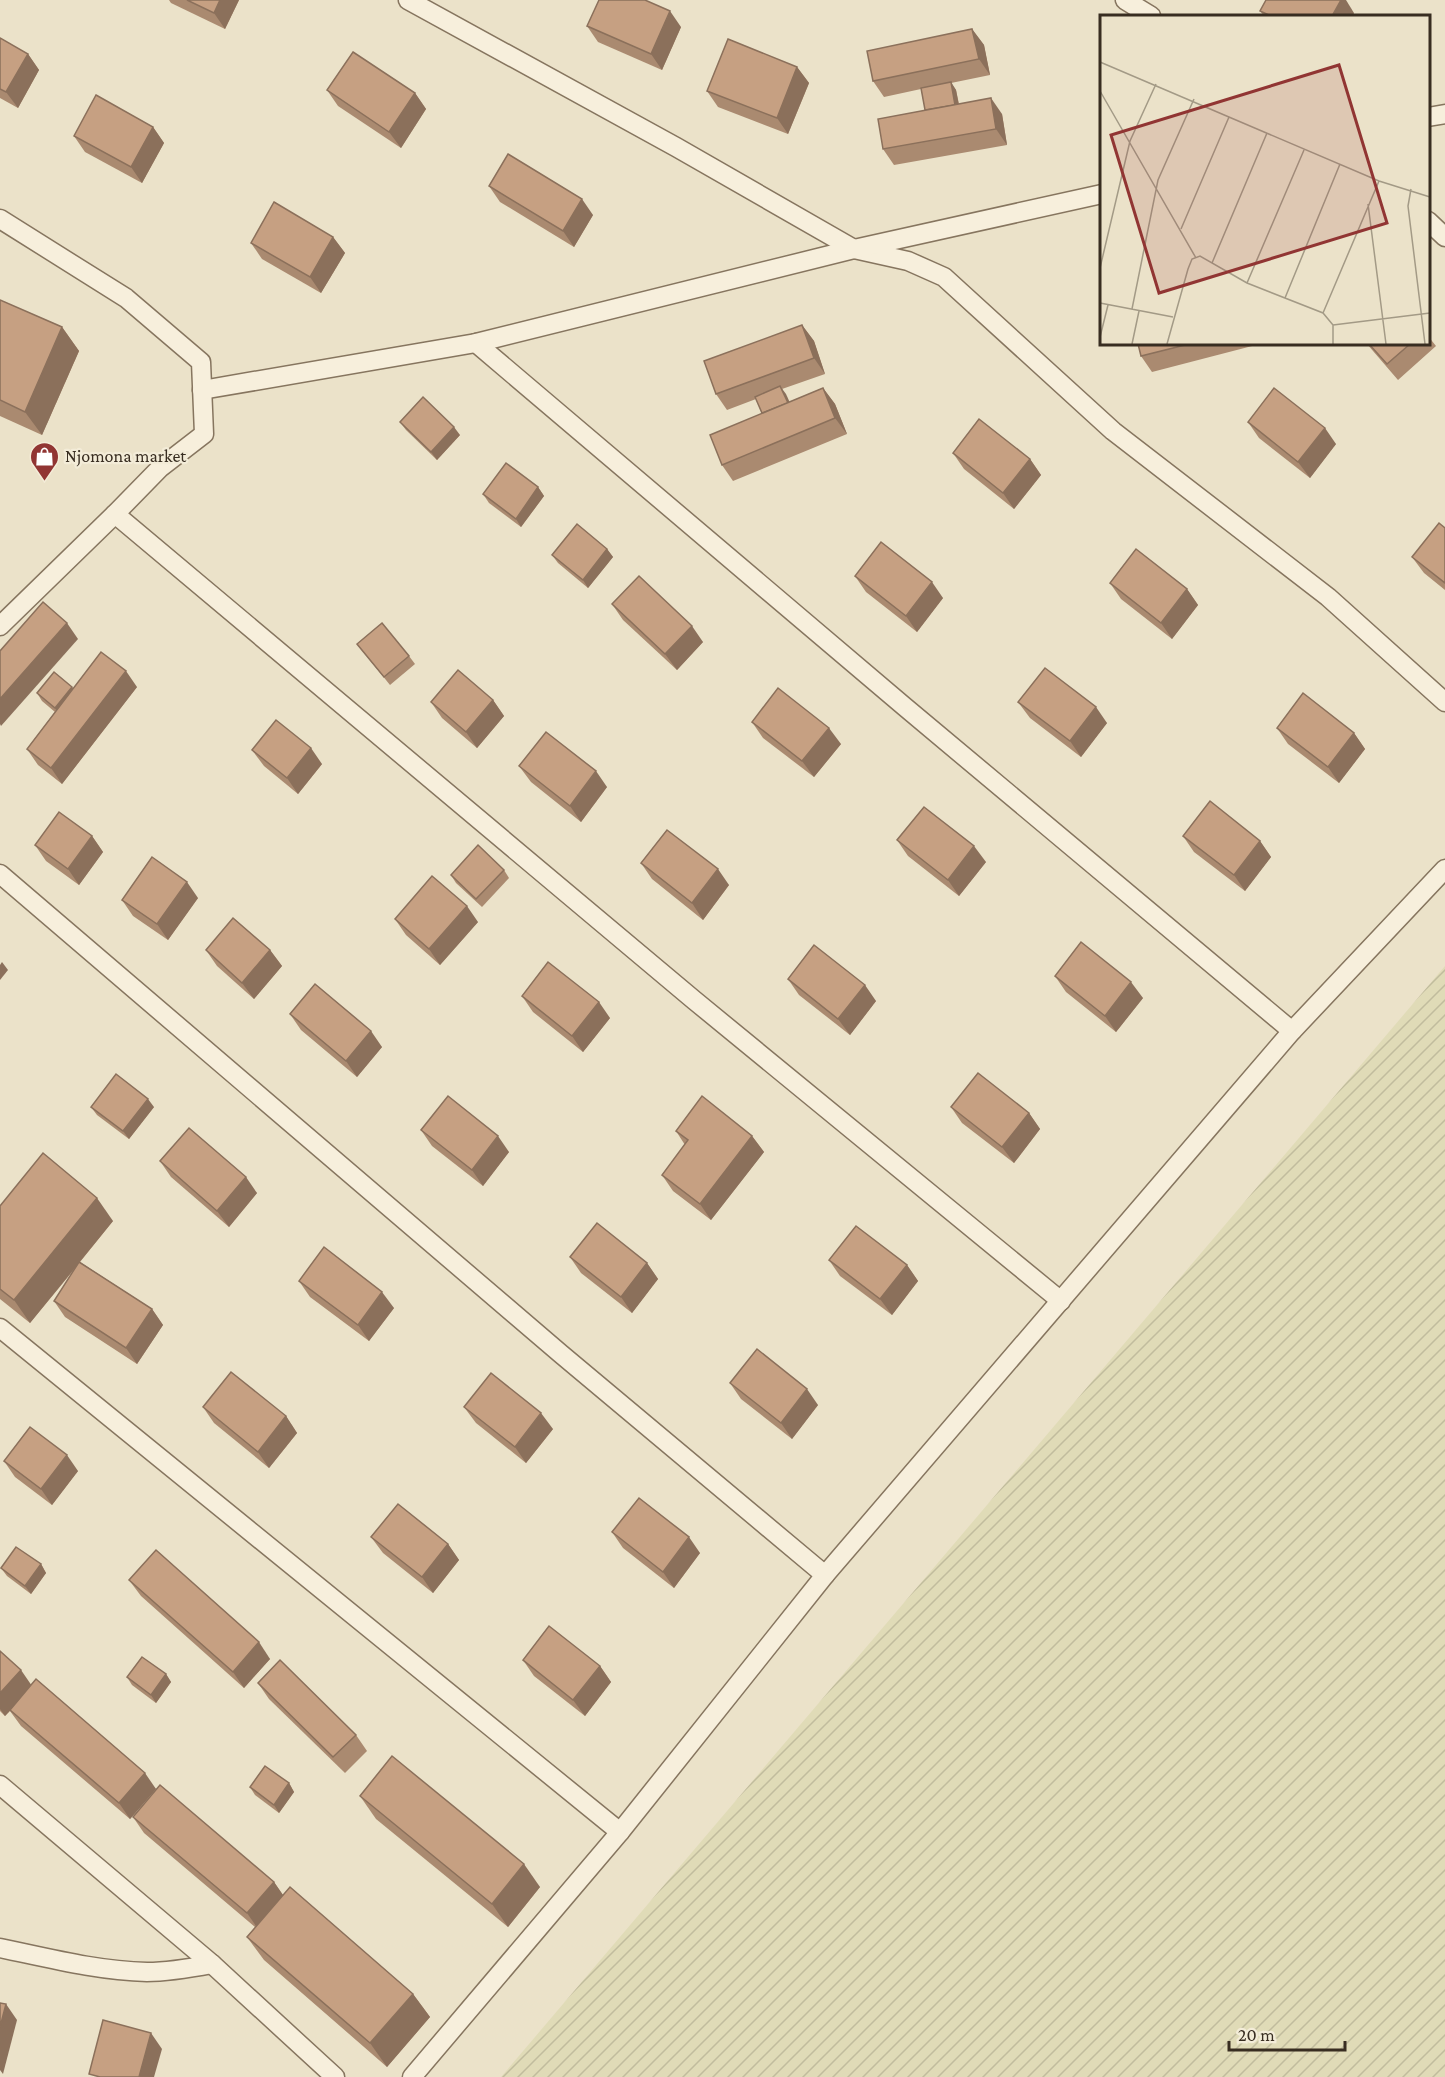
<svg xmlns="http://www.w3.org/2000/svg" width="1445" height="2077" font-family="'Crimson Pro',serif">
<defs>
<pattern id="farmland-furrows" width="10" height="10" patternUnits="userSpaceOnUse" patternTransform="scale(1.5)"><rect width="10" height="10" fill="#e0dbb7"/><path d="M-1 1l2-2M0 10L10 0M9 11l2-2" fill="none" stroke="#c1bc9d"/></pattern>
</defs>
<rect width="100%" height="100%" fill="#ebe2c9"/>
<path fill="url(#farmland-furrows)" d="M1445 966V2077H501Z"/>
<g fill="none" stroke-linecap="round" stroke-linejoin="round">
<defs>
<g id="lane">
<path d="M408 0 676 147 854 249 908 261 944 277 1113 431 1328 597 1445 702"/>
<path d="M1125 0 1151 16"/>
<path d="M1428 117 1445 114"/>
<path d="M0 219 126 298 201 362 204 434 160 468 115 514 0 626"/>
<path d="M1428 221 1445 237"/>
<path d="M476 343 905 707 1292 1031"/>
<path d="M202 390 476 343 854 249 1102 194"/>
<path d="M115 514 694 1000 1061 1301"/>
<path d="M0 874 561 1354 825 1575"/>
<path d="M0 1328 620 1832"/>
<path d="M0 1785 212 1964 335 2077"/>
<path d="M0 1948C48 1958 98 1971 147 1972 169 1972 191 1968 212 1964"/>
<path d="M412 2077 620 1832 825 1575 1292 1031 1445 869"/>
</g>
</defs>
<use href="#lane" stroke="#86755f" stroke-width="21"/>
<use href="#lane" stroke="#f7efdc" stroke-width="18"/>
</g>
<g fill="#aa8a70">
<path d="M169 0H239L225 29 171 3Z"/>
<path d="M1260 11 1354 13 1352 16H1264Z"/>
<path d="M587 26 681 27 662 70 598 42Z"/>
<path d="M972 29 984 45 990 75 951 83 956 90 959 104 1002 114 1007 145 894 165 883 149 925 110 921 89 884 97 873 81Z"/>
<path d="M0 38 28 54 39 70 18 108 0 98Z"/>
<path d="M797 67 809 83 788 134 718 107 707 91Z"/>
<path d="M327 90 415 93 426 109 401 148 338 106Z"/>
<path d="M153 127 164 143 142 183 85 152 74 136Z"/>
<path d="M489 186 593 215 574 247 500 202Z"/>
<path d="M333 237 345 253 321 293 262 259 251 243Z"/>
<path d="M0 300 62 327 79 351 42 435 0 416Z"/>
<path d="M802 325 814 341 825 374 782 389 789 402 823 388 835 404 847 434 733 481 722 465 762 413 756 399 727 410 716 394Z"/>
<path d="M1428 336 1436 346 1398 380 1367 344H1428Z"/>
<path d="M1138 344H1255L1256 345 1152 372 1141 356Z"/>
<path d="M400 422 460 435 437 460 406 430Z"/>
<path d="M1248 422 1336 444 1310 478 1259 438Z"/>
<path d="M953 453 1030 459 1041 475 1014 509 964 469Z"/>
<path d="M538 487 544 496 521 527 489 503 483 494Z"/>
<path d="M1445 528V590L1424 573 1412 557Z"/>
<path d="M607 549 613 557 588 588 558 563 552 555Z"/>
<path d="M855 576 943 598 917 632 866 592Z"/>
<path d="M1110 583 1187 589 1198 605 1172 639 1121 599Z"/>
<path d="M612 604 703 642 677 670 623 620Z"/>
<path d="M357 644 409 656 415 664 390 685Z"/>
<path d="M137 687 62 784 38 765 27 749 55 712 42 701 37 693 73 689Z"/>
<path d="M493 700 504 716 477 748 442 718 431 702Z"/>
<path d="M1018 702 1107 723 1081 757 1030 718Z"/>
<path d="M752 722 841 744 814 777 763 738Z"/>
<path d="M1277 728 1354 733 1365 749 1339 783 1288 744Z"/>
<path d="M252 750 322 764 298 794 264 766Z"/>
<path d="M519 766 607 787 581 822 531 782Z"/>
<path d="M92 836 103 852 79 885 46 861 35 845Z"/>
<path d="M1183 836 1260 841 1271 857 1245 891 1194 852Z"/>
<path d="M897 840 986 862 959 896 908 856Z"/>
<path d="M641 863 729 885 703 920 652 879Z"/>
<path d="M504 870 509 878 482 907 456 883 451 875Z"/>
<path d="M198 898 168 940 133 916 122 900Z"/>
<path d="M395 919 478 922 440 965 406 935Z"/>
<path d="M206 950H270L282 966 254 999 217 966Z"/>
<path d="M1055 976 1143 998 1116 1032 1066 992Z"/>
<path d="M788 979 876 1001 850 1035 799 995Z"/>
<path d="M522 996 610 1018 583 1052 533 1012Z"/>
<path d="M290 1014 382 1047 357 1077 301 1030Z"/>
<path d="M91 1107H154L129 1139 97 1115Z"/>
<path d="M951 1107 1029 1113 1040 1129 1014 1163 962 1123Z"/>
<path d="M421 1130 509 1152 483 1186 432 1146Z"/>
<path d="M676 1131 752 1136 764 1152 711 1220 673 1191 662 1175 685 1145Z"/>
<path d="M160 1161 257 1193 229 1227 171 1177Z"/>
<path d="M0 1206 113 1221 80 1262 152 1309 163 1325 137 1364 65 1317 54 1301 77 1266 30 1323 0 1299Z"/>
<path d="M570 1257 647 1263 658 1279 632 1313 581 1273Z"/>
<path d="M829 1260 907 1265 918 1281 892 1315 840 1276Z"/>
<path d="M299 1281 394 1308 369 1341 310 1297Z"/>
<path d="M730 1383 818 1405 792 1439 741 1399Z"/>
<path d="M203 1407 286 1416 297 1433 269 1468 214 1423Z"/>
<path d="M464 1407 553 1429 526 1463 476 1423Z"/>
<path d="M4 1461 78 1471 52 1505 15 1477Z"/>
<path d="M612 1532 700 1553 674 1588 623 1548Z"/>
<path d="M371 1537 448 1544 459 1560 433 1593 383 1553Z"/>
<path d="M41 1564 46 1573 31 1594 7 1576 1 1568Z"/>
<path d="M129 1580 270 1659 244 1688 141 1596Z"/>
<path d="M0 1651 31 1685 156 1789 130 1819 21 1726 10 1711 5 1716 0 1711Z"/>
<path d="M523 1660 600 1666 611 1682 585 1716 534 1676Z"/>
<path d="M166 1674 171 1682 156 1703 132 1685 127 1677Z"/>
<path d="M258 1683 356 1735 367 1751 345 1773 269 1699Z"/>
<path d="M289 1783 294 1792 279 1813 255 1795 250 1787Z"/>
<path d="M360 1796 540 1887 508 1927 376 1819Z"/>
<path d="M133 1817 274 1882 283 1895 413 1994 430 2017 387 2067 264 1960 247 1937 255 1927 144 1833Z"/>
</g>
<g fill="#8b705b">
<path d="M220 0H239L225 29 214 13Z"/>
<path d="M1341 0H1346L1354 13 1352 16H1332Z"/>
<path d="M670 11 681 27 662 70 651 54Z"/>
<path d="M972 29 984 45 990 75 979 59Z"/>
<path d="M28 54 39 70 18 108 6 92Z"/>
<path d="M797 67 809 83 788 134 777 118Z"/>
<path d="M951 82 956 90 961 117 955 109Z"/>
<path d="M415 93 426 109 401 148 389 132Z"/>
<path d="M991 98 1002 114 1007 145 996 129Z"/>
<path d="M153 127 164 143 142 183 131 167Z"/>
<path d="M582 199 593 215 574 247 563 231Z"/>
<path d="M333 237 345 253 321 293 310 277Z"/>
<path d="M802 325 814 341 825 374 814 358Z"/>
<path d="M62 327 79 351 42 435 25 412Z"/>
<path d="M780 386 786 394 795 414 789 406Z"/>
<path d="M823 388 835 404 847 434 835 418Z"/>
<path d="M454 427 460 435 437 460 431 452Z"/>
<path d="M1325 428 1336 444 1310 478 1298 462Z"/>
<path d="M1030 459 1041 475 1014 509 1003 493Z"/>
<path d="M538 487 544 496 521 527 516 519Z"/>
<path d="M607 549 613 557 588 588 583 580Z"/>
<path d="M932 582 943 598 917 632 906 616Z"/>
<path d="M1187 589 1198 605 1172 639 1161 623Z"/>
<path d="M67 623 78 639 1 726 0 724V699Z"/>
<path d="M692 626 703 642 677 670 665 654Z"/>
<path d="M126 671 137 687 62 784 51 768Z"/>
<path d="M72 687 77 695 60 717 55 708Z"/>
<path d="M493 700 504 716 477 748 466 732Z"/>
<path d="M1096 707 1107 723 1081 757 1070 741Z"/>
<path d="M829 728 841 744 814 777 802 761Z"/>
<path d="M1354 733 1365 749 1339 783 1328 767Z"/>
<path d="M311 748 322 764 298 794 287 778Z"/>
<path d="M596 771 607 787 581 822 570 806Z"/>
<path d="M92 836 103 852 79 885 68 869Z"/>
<path d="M1260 841 1271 857 1245 891 1234 875Z"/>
<path d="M974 846 986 862 959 896 948 880Z"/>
<path d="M718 869 729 885 703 920 692 903Z"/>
<path d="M187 882 198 898 168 940 157 924Z"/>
<path d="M467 906 478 922 440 965 429 949Z"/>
<path d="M270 950 282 966 254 999 242 983Z"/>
<path d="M2 962 8 970 0 980V965Z"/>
<path d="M1131 982 1143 998 1116 1032 1105 1016Z"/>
<path d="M865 985 876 1001 850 1035 838 1019Z"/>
<path d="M599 1002 610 1018 583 1052 572 1036Z"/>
<path d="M371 1031 382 1047 357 1077 346 1061Z"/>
<path d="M148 1099 154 1107 129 1139 123 1131Z"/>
<path d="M1029 1113 1040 1129 1014 1163 1002 1147Z"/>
<path d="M498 1136 509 1152 483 1186 472 1170Z"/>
<path d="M752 1136 764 1152 711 1220 700 1204Z"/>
<path d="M246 1177 257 1193 229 1227 217 1211Z"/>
<path d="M97 1198 113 1221 30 1323 14 1300Z"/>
<path d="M647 1263 658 1279 632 1313 621 1297Z"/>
<path d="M907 1265 918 1281 892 1315 880 1299Z"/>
<path d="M382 1292 394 1308 369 1341 358 1325Z"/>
<path d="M152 1309 163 1325 137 1364 126 1348Z"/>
<path d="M807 1389 818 1405 792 1439 781 1423Z"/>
<path d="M541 1413 553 1429 526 1463 515 1447Z"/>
<path d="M286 1416 297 1433 269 1468 258 1452Z"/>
<path d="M67 1455 78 1471 52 1505 41 1489Z"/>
<path d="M689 1537 700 1553 674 1588 663 1572Z"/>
<path d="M448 1544 459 1560 433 1593 422 1577Z"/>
<path d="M41 1564 46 1573 31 1594 25 1586Z"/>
<path d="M259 1642 270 1659 244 1688 233 1672Z"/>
<path d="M600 1666 611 1682 585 1716 573 1700Z"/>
<path d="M21 1670 32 1686 5 1716 0 1709V1693Z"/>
<path d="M166 1674 171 1682 156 1703 151 1695Z"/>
<path d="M145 1773 156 1789 130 1819 119 1803Z"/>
<path d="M289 1783 294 1792 279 1813 274 1805Z"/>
<path d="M524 1864 540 1887 508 1927 492 1904Z"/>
<path d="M274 1882 285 1898 258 1929 247 1913Z"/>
<path d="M413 1994 430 2017 387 2067 370 2043Z"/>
<path d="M6 2004 17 2020 3 2074 0 2070V2027Z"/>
<path d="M151 2033 162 2049 154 2077H139Z"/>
</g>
<g fill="#c6a082" stroke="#8b705b" stroke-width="1.5">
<path d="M187 0H220L214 13Z"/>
<path d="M599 0H645L670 11 651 54 587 26Z"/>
<path d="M1266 0H1341L1332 16H1271L1260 11Z"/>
<path d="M972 29 979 59 873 81 867 51Z"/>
<path d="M0 38 28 54 6 92 0 89Z"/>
<path d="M728 39 797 67 777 118 707 91Z"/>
<path d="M353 52 415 93 389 132 327 90Z"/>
<path d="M951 82 955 105 925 110 921 88Z"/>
<path d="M96 95 153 127 131 167 74 136Z"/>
<path d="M991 98 996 129 883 149 878 119Z"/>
<path d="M508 154 582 199 563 231 489 186Z"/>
<path d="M274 202 333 237 310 277 251 243Z"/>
<path d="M0 300 62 327 25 412 0 400Z"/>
<path d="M802 325 814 358 716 394 704 361Z"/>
<path d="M1138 344H1189L1141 356Z"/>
<path d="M1369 344H1410L1387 364Z"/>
<path d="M780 386 788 403 762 413 755 397Z"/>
<path d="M823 388 835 418 722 465 710 435Z"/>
<path d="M1274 388 1325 428 1298 462 1248 422Z"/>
<path d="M423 397 454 427 431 452 400 422Z"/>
<path d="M979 419 1030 459 1003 493 953 453Z"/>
<path d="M506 463 538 487 516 519 483 494Z"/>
<path d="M1439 523 1445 528V583L1412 557Z"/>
<path d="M577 524 607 549 583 580 552 555Z"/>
<path d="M881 542 932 582 906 616 855 576Z"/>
<path d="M1136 549 1187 589 1161 623 1110 583Z"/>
<path d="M639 576 692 626 665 654 612 604Z"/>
<path d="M43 602 67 623 0 699V651Z"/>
<path d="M382 623 409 656 384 677 357 644Z"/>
<path d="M101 652 126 671 51 768 27 749Z"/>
<path d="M1045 668 1096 707 1070 741 1018 702Z"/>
<path d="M458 670 493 700 466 732 431 702Z"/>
<path d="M54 672 72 687 55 708 37 693Z"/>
<path d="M778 688 829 728 802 761 752 722Z"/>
<path d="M1303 693 1354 733 1328 767 1277 728Z"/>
<path d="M276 720 311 748 287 778 252 750Z"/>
<path d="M546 732 596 771 570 806 519 766Z"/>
<path d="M1210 801 1260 841 1234 875 1183 836Z"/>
<path d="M924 807 974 846 948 880 897 840Z"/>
<path d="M59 812 92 836 68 869 35 845Z"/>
<path d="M667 830 718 869 692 903 641 863Z"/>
<path d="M478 845 504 870 476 899 451 875Z"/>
<path d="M152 857 187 882 157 924 122 900Z"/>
<path d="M432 876 467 906 429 949 395 919Z"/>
<path d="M233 918 270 950 242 983 206 950Z"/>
<path d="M1081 942 1131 982 1105 1016 1055 976Z"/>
<path d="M814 945 865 985 838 1019 788 979Z"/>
<path d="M548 962 599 1002 572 1036 522 996Z"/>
<path d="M315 984 371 1031 346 1061 290 1014Z"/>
<path d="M978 1073 1029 1113 1002 1147 951 1107Z"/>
<path d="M116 1074 148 1099 123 1131 91 1107Z"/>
<path d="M448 1096 498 1136 472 1170 421 1130Z"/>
<path d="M702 1096 752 1136 700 1204 662 1175 688 1140 676 1131Z"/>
<path d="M189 1128 246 1177 217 1211 160 1161Z"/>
<path d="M43 1153 97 1198 14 1300 0 1289V1206Z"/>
<path d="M597 1223 647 1263 621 1297 570 1257Z"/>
<path d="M856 1226 907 1265 880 1299 829 1260Z"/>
<path d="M324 1247 382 1292 358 1325 299 1281Z"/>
<path d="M79 1262 152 1309 126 1348 54 1301Z"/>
<path d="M757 1349 807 1389 781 1423 730 1383Z"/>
<path d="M231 1372 286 1416 258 1452 203 1407Z"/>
<path d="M491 1373 541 1413 515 1447 464 1407Z"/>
<path d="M30 1427 67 1455 41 1489 4 1461Z"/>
<path d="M639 1498 689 1537 663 1572 612 1532Z"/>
<path d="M398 1504 448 1544 422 1577 371 1537Z"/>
<path d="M16 1547 41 1564 25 1586 1 1568Z"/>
<path d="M156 1550 259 1642 233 1672 129 1580Z"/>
<path d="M549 1626 600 1666 573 1700 523 1660Z"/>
<path d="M0 1651 21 1670 0 1693Z"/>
<path d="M142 1657 166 1674 151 1695 127 1677Z"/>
<path d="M280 1660 356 1735 333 1757 258 1683Z"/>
<path d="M36 1679 145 1773 119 1803 10 1710Z"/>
<path d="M392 1756 524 1864 492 1904 360 1796Z"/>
<path d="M265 1766 289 1783 274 1805 250 1787Z"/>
<path d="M160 1785 274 1882 247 1913 133 1817Z"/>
<path d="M290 1887 413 1994 370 2043 247 1937Z"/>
<path d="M0 2003 6 2004 0 2027Z"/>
<path d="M103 2020 151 2033 139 2077H100L89 2074Z"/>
</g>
<defs>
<symbol id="shop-pin" viewBox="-11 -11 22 30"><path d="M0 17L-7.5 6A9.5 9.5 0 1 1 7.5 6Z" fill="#913533" stroke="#f3ecd8"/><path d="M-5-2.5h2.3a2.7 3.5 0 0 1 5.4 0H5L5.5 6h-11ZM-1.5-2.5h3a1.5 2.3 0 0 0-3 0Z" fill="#fff"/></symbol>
</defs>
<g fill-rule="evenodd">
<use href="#shop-pin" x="28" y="440" width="33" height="45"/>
</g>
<g text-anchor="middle" stroke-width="4.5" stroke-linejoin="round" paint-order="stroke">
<g font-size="18" fill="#382d21" stroke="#f3ecd8" text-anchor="start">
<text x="65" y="462">Njomona market</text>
</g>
</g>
<g transform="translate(1100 15)">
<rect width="330" height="330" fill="#ebe2c9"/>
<path fill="none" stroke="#a39a86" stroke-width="1.5" d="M0 47 279 166 330 182M0 76 96 243M311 174 308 191 325 329M268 189 286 329M81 214 129 102M112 248 167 118M0 253 30 126 56 69M147 268 204 135M185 283 240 149M0 288 73 302M32 294 58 165 94 84M223 298 279 166M233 310 330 298M0 322 8 290M32 329 39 296M67 329 88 254 92 244 100 241 147 268 223 298 233 310V329"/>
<path fill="#913533" fill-opacity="0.15" stroke="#913533" stroke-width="3" d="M239 50 287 208 59 278 11 120Z"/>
<rect width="330" height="330" fill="none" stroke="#382d21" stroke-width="3"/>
</g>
<path d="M1229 2041v9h116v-9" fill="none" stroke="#382d21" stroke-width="3"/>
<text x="1238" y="2041" font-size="18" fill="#382d21" stroke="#f3ecd8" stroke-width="4.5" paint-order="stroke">20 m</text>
</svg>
